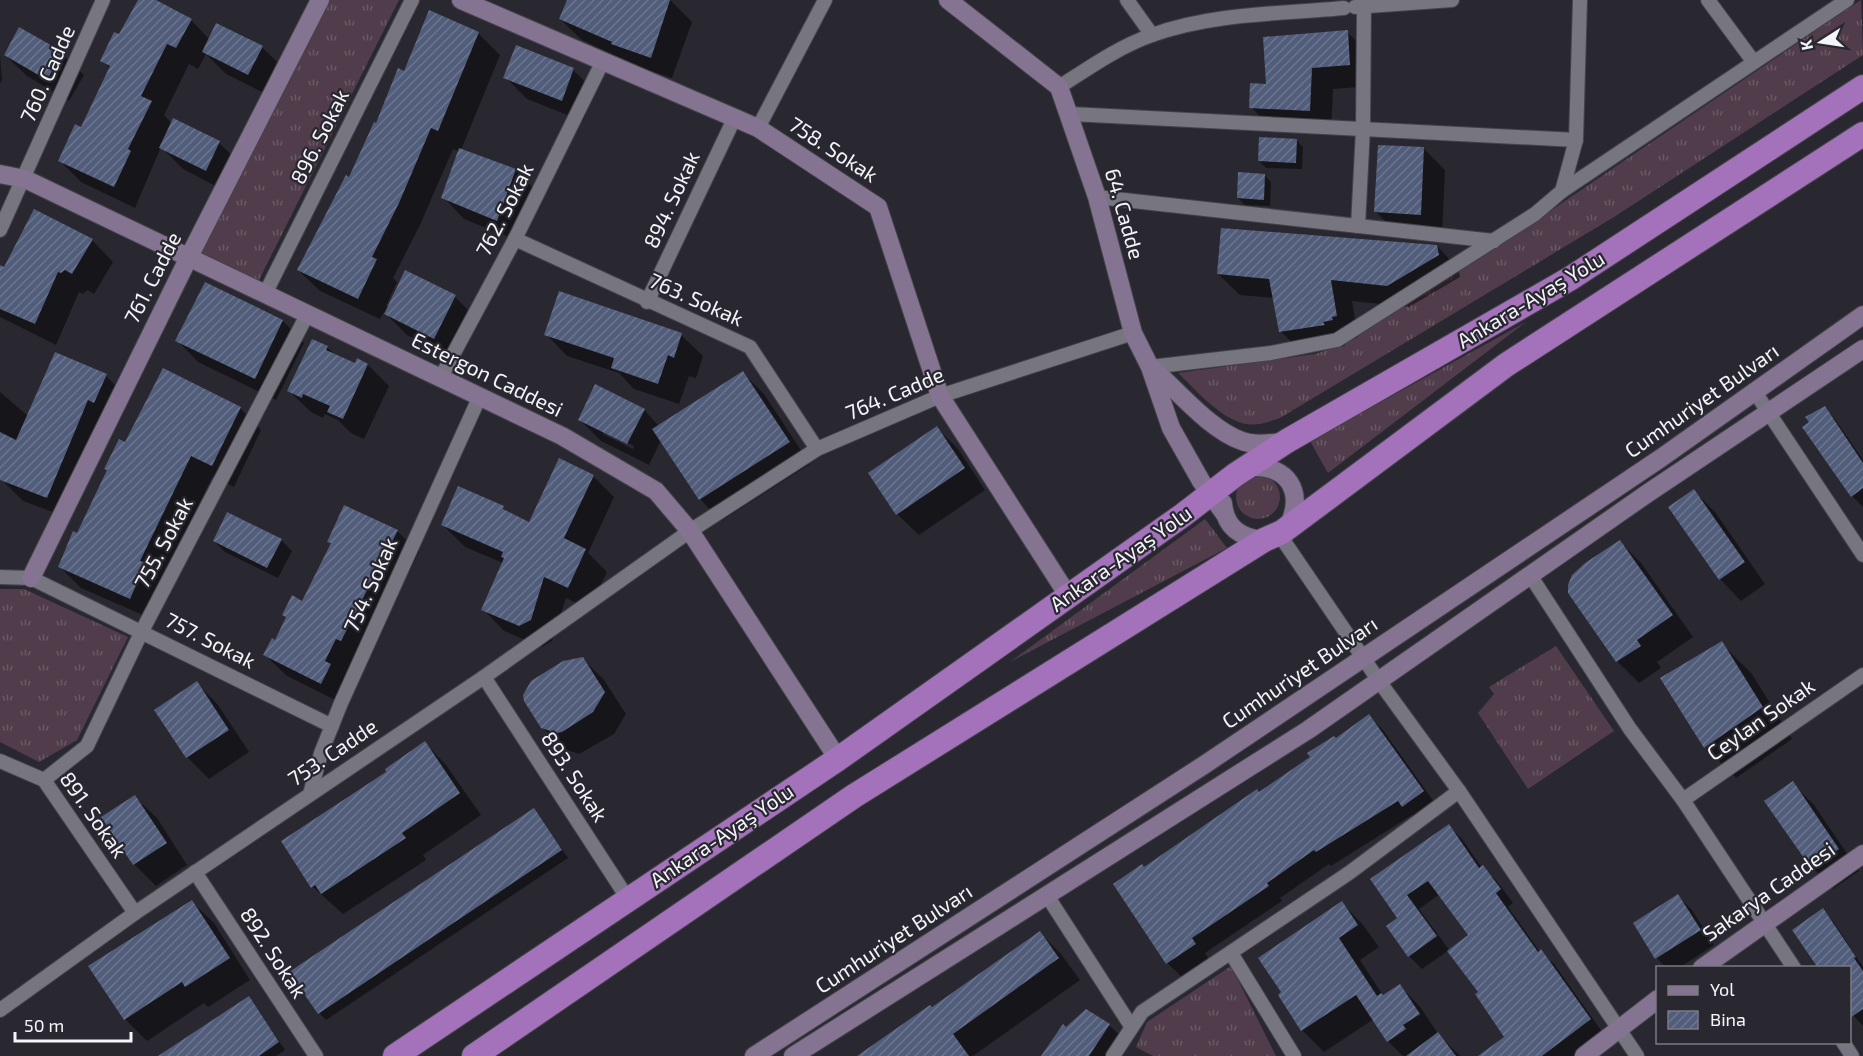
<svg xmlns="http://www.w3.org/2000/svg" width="1863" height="1056" font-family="'Exo 2',sans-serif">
<defs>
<pattern id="grass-tufts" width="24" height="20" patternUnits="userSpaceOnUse" patternTransform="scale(1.5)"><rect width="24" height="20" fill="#503c4a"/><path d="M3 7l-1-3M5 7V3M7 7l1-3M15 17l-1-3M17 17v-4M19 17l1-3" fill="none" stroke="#6a5965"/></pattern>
<pattern id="building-hatch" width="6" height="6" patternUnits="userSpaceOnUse" patternTransform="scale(1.5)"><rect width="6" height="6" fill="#515d7a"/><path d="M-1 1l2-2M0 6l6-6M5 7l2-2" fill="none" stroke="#6b758e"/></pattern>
</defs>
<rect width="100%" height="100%" fill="#292831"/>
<g fill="url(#grass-tufts)">
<path d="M328 0H399L258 282 200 255Z"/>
<path d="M1861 0 1863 55 1614 217 1280 418C1268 422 1255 427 1242 423 1218 416 1196 390 1178 373L1315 354 1344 344 1506 241Z"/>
<path d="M1526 322 1328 473 1310 441Z"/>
<circle cx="1258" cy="497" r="22"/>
<path d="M1205 519 1227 548 1010 662Z"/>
<path d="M0 589H24L128 637 77 740 39 762 0 742Z"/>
<path d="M1556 646 1614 731 1528 789 1478 713 1494 694 1489 687Z"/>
<path d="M1231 966 1276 1056H1153L1136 1047 1147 1022Z"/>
</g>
<g fill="#0007" fill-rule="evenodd">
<path d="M139 0H153L191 20 210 40 262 47 284 69 270 96 226 74 206 54 198 69 189 64 164 115 172 124 174 120 219 143 241 164 227 192 183 169 161 147 135 208 81 182 60 161 82 129 111 69 102 61 120 36Z"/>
<path d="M568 0H670L692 22 672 78 634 65 582 40 560 19Z"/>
<path d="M1347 32 1369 53 1371 86 1333 89 1331 132 1272 129 1251 107 1268 85Z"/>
<path d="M478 33 500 55 461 150 516 170 537 192 519 241 464 219 443 197 460 152 453 149 420 225 393 278 397 282 386 306 455 297 476 318 456 359 407 335 384 312 380 319 320 291 298 270 350 179 405 73Z"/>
<path d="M62 54 84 75 69 101 27 76 5 55Z"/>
<path d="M0 55 2 80 0 83Z"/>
<path d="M573 70 595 91 583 121 527 99 505 77Z"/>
<path d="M1296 140 1303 147 1302 169 1266 168 1259 161Z"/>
<path d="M1424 149 1445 170 1442 236 1397 233 1376 212Z"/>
<path d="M1264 175 1271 182 1270 206 1245 205 1238 198Z"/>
<path d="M92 240 113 262 94 294 87 290 83 294 79 292 56 345 0 317V267L4 269Z"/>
<path d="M1437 246 1458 268 1460 277 1409 307 1352 301 1358 337 1344 343 1345 346 1302 352 1280 331 1274 298 1240 295 1218 274Z"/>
<path d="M206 284 283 321 304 343 276 400 198 362 177 340Z"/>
<path d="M546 334 681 335 703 356 696 378 689 376 679 404 634 389 619 373 567 356Z"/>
<path d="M327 347 335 355 355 365H368L389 386 364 439 351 433 338 420 325 414 323 418 311 412 289 391Z"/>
<path d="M743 373 764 394 810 464 721 521 700 499 661 440 649 465 601 441 580 420 644 410 659 426ZM603 431 634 446 633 449 603 434Z"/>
<path d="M106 376 127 397 69 518 23 501 0 478V392L28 416Z"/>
<path d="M240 408 261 430 234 487 213 476 162 581 152 619 81 588 60 567 78 535Z"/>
<path d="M1825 408 1835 419 1863 460V507L1852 496Z"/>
<path d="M937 428 958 449 985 490 919 535 897 514Z"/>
<path d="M593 476 614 497 588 553 607 572 589 609 566 598 552 641 542 647 504 631 483 609 503 563 465 547 443 525 503 508 509 514 530 524Z"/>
<path d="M1694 491 1715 512 1765 584 1741 601 1720 579 1670 508Z"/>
<path d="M397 531 419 552 343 704 287 676 265 655 303 603 332 544 329 541Z"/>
<path d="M281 540 292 551 278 578 225 552 214 541Z"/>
<path d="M1620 542 1641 563 1693 637 1657 662 1661 668 1639 683 1617 661 1570 593Z"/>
<path d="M1721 643 1752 674 1792 739 1736 778 1705 747Z"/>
<path d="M582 658 604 680 626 714 614 734 579 754 564 749 542 727Z"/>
<path d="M197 683 218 705 249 752 209 779 187 757 156 710Z"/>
<path d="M1369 716 1383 730 1437 806 1418 820 1412 815 1331 866 1329 864 1280 898 1282 901 1205 953 1209 959 1182 977 1167 963 1145 868 1312 758Z"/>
<path d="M425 743 446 765 481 815 423 855 426 860 343 914 313 887 388 772Z"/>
<path d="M1792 783 1814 805 1859 871 1833 889 1812 867Z"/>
<path d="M135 797 157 818 187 865 156 886 134 864Z"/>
<path d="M534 810 568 858 326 1020 319 1013Z"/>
<path d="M1449 826 1462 839 1482 868 1496 880 1513 903 1508 907 1540 952 1554 964 1603 1033 1573 1056H1487L1506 1037 1480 993 1449 950 1422 969 1409 956 1399 919 1372 880ZM1440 894 1470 936 1450 951 1419 909Z"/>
<path d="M1678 896 1692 910 1714 945 1679 968H1666L1657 958 1635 924Z"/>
<path d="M192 902 214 923 250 980 208 1007 204 1003 147 1041 125 1019 90 966Z"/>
<path d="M1342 903 1363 925 1379 947 1360 960 1384 997 1400 986 1421 1008 1439 1035 1460 1056H1403L1388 1041 1374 1019 1324 1052 1302 1030 1280 995Z"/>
<path d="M1822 910 1833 921 1863 967V1026L1850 1012V968Z"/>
<path d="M1040 933 1061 954 1080 980 973 1056H860Z"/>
<path d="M249 998 285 1050 276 1056H161Z"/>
<path d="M1109 1025 1128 1043 1120 1056H1041L1063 1026 1066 1029Z"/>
</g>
<g fill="url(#building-hatch)">
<path d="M138 0H156L192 19 176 48 167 44 141 96 152 101 128 149 131 151 114 187 58 161 75 124 81 127 110 66 100 61 114 32 119 34Z"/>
<path d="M567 0H670L651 58 611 44 612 42 559 19Z"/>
<path d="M429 10 479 32 438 131 431 128 399 203 372 257 377 259 358 299 297 270 346 175 349 177 374 122 376 123 398 68 404 71Z"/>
<path d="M216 23 263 46 248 75 202 52Z"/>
<path d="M19 27 63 52 47 80 4 55Z"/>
<path d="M1348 30 1350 65 1312 68 1310 111 1249 108 1250 83 1266 84 1263 37Z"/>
<path d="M516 45 574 68 562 101 503 78Z"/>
<path d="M173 118 220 141 206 171 159 148Z"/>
<path d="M1259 137 1297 139 1296 163 1258 161Z"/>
<path d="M1378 145 1424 147 1421 215 1374 212Z"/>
<path d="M459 148 516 169 497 221 441 198Z"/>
<path d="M1238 172 1265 174 1264 200 1237 198Z"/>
<path d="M34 209 93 239 72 274 65 270 61 273 58 272 35 324 0 309V265L4 267Z"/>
<path d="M1221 228 1437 245 1439 255 1387 286 1331 280 1337 316 1332 317 1333 320 1323 322 1325 325 1279 332 1269 279 1217 274Z"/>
<path d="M405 270 456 295 434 339 384 314Z"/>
<path d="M205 282 283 320 255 379 175 341Z"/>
<path d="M559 291 682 333 674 358 668 355 658 384 611 368 614 358 544 335Z"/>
<path d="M312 339 328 346 326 350 355 363 357 358 368 364 343 419 327 412 330 406 303 394 302 398 287 391Z"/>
<path d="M55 352 107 374 94 403 88 400 47 498 0 480V432L16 440Z"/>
<path d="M163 368 241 407 212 466 191 456 140 561 146 563 130 599 58 567 73 531 77 533 107 470 104 469 119 439 125 442Z"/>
<path d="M743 371 790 442 699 500 652 429Z"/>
<path d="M595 384 645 409 627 444 578 420Z"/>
<path d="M1825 406 1863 463V488L1851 497 1802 427 1809 422 1805 417Z"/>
<path d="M937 426 965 468 896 515 868 473Z"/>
<path d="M559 458 594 475 564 538 586 549 568 588 544 577 531 620 519 626 481 610 504 558 501 557 503 552 441 525 458 486 504 506 503 509 529 522Z"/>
<path d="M1694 489 1745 562 1719 580 1668 507Z"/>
<path d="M344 505 398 530 341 641 336 639 325 661 331 664 321 684 263 655 272 638 275 640 286 617 282 615 292 595 302 601 331 543 327 542Z"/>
<path d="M227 512 282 539 267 568 213 541Z"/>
<path d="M1620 540 1673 615 1637 640 1641 646 1616 662 1568 593V585L1572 575 1585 563Z"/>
<path d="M1722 641 1763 707 1704 748 1660 678Z"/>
<path d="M583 657 605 692 593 712 562 732 557 733 541 728 524 701 523 695 531 681 563 661Z"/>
<path d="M197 681 229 730 186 758 154 710Z"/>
<path d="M1369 714 1424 791 1402 807 1398 801 1316 852 1314 850 1267 883 1269 886 1192 938 1196 944 1166 964 1113 884 1142 864 1144 867 1257 789 1259 792 1310 757 1307 753 1334 736 1336 738Z"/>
<path d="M425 741 460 793 402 833 406 838 321 894 315 885 311 888 281 841 386 772 385 769Z"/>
<path d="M1793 781 1839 849 1811 868 1764 801Z"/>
<path d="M135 795 167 843 133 865 101 817Z"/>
<path d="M534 808 562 850 318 1014 289 972Z"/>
<path d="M1449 824 1479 868 1483 865 1501 889 1496 893 1538 952 1541 949 1591 1019 1542 1056H1478L1504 1037 1475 994 1478 992 1447 951 1468 935 1428 881 1407 895 1437 936 1408 957 1386 926 1397 918 1370 879Z"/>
<path d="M1678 894 1701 930 1655 959 1633 923Z"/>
<path d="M192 900 230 958 185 987 182 982 124 1020 88 966Z"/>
<path d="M1342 901 1358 925 1339 938 1377 996 1381 993 1383 995 1400 984 1420 1014 1403 1025 1406 1029 1387 1042 1356 995 1301 1031 1278 995 1281 992 1258 958Z"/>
<path d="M1823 908 1856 957 1854 958 1863 971V1009L1850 1018V968H1818L1792 930Z"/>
<path d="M1040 931 1059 958 953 1034 969 1056H857L930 1005 932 1007Z"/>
<path d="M249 996 279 1042 259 1056H158Z"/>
<path d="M1086 1009 1110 1024 1089 1056H1041L1063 1024 1066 1027Z"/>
<path d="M1438 1032 1456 1056H1406Z"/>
</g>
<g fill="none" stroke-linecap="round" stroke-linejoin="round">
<defs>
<g id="street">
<path d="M1127 0 1152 35"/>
<path d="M1708 0 1753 61"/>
<path d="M1355 7 1452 0"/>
<path d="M1059 87C1089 68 1118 47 1152 35 1212 13 1281 14 1344 8"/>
<path d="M1071 114 1576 140"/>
<path d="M758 128 825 0"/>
<path d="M1562 191 1847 0"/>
<path d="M1097 197 1494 241"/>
<path d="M1358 226 1363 129 1364 7"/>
<path d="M0 230 103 0"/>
<path d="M515 239 750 347 817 449"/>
<path d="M266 292 412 0"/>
<path d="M647 302 735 117"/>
<path d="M1150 367 1271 353 1337 340 1535 214 1562 191 1576 140 1580 0"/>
<path d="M441 377 515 239 603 61"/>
<path d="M1755 392 1863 555"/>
<path d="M1279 534 1379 681 1459 791 1637 1056"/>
<path d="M1530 575 1630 729 1683 800 1794 968"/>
<path d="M0 577 31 578 332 726"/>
<path d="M484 677 628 899"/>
<path d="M0 761 44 780 135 913"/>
<path d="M44 780 87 746 142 631 308 313"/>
<path d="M310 794 321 753 341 703 480 396"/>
<path d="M1683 800 1863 675"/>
<path d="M195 872 316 1056"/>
<path d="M1046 894 1131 1026"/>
<path d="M1231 953 1294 1056"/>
<path d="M0 1010 135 913 484 677 690 531 817 449 940 396 1133 333"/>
<path d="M1843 1042 1852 1056"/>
<path d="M1113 1056 1142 1012 1349 873 1459 791"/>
</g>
<g id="secondary">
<path d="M461 0 758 128 878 207 940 396 1069 597"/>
<path d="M948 0 1059 87 1097 197 1133 333 1150 367 1171 428 1201 481 1224 513"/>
<path d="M0 174 25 179 562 436 656 491 690 531 838 759"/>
<path d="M1152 368C1177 390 1210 430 1242 441 1255 446 1270 443 1283 442"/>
<path d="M1251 467C1288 465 1304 491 1289 525"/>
<path d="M1223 503C1225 527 1240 538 1264 540"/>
<path d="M31 578 189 257 320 0"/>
<path d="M1702 968 1863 854"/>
<path d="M754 1056 1204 765 1661 458 1863 315"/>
<path d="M793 1056 1308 730 1648 493 1863 349"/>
<path d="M1584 1056 1658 999"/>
</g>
<g id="highway">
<path d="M395 1056 838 759 1183 515 1235 475 1287 441 1571 278 1863 87"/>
<path d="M474 1056 854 796 1264 540 1282 532 1506 365 1863 134"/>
</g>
</defs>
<use href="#street" stroke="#44434a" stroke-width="16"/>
<use href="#secondary" stroke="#44434a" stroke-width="20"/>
<use href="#highway" stroke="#44434a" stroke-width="26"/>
<use href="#street" stroke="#767580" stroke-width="14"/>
<use href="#secondary" stroke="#847491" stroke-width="18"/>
<use href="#highway" stroke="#a372ba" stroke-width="24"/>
</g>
<g text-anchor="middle" stroke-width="4.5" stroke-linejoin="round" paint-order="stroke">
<g font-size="21" fill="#f5f4fa" stroke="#292831">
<text transform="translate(48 74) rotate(-66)" y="7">760. Cadde</text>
<text transform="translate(320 137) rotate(-63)" y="7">896. Sokak</text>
<text transform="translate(833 150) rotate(33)" y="7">758. Sokak</text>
<text transform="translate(672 200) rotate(-65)" y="7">894. Sokak</text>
<text transform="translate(505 210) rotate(-63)" y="7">762. Sokak</text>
<text transform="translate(1124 214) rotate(74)" y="7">64. Cadde</text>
<text transform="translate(153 278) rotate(-63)" y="7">761. Cadde</text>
<text transform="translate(696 300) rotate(24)" y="7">763. Sokak</text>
<text transform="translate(1531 300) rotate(-31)" y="7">Ankara-Ayaş Yolu</text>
<text transform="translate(487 375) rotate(26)" y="7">Estergon Caddesi</text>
<text transform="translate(895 394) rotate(-23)" y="7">764. Cadde</text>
<text transform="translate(1702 401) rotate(-35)" y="7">Cumhuriyet Bulvarı</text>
<text transform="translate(164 543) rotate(-62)" y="7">755. Sokak</text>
<text transform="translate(1121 559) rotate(-35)" y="7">Ankara-Ayaş Yolu</text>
<text transform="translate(371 585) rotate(-66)" y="7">754. Sokak</text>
<text transform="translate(210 641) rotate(27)" y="7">757. Sokak</text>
<text transform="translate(1300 673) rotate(-34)" y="7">Cumhuriyet Bulvarı</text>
<text transform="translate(1761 720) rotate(-35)" y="7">Ceylan Sokak</text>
<text transform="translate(333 753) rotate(-34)" y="7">753. Cadde</text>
<text transform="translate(574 777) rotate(57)" y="7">893. Sokak</text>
<text transform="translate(93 815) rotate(55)" y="7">891. Sokak</text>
<text transform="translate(722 836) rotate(-34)" y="7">Ankara-Ayaş Yolu</text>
<text transform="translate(1769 892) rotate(-35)" y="7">Sakarya Caddesi</text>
<text transform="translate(894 939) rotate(-33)" y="7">Cumhuriyet Bulvarı</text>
<text transform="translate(273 953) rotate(57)" y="7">892. Sokak</text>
</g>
</g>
<rect x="1656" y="966" width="195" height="78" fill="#292831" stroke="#7b7a81" stroke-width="1.5"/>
<rect x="1668" y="986" width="30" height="9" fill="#847491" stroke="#7b7a81" stroke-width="1.5"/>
<text x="1710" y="996" font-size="18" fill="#f5f4fa">Yol</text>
<rect x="1668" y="1011" width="30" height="18" fill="url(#building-hatch)" stroke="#7b7a81" stroke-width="1.5"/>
<text x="1710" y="1026" font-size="18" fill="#f5f4fa">Bina</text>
<g transform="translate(1821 42) rotate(258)" stroke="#292831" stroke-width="4.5" paint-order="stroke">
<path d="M0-4.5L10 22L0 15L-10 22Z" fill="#f5f4fa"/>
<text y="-9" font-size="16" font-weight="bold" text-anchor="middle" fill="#f5f4fa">K</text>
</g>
<path d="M15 1032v9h116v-9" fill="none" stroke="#f5f4fa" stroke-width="3"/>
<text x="24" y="1032" font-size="18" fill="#f5f4fa" stroke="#292831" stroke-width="4.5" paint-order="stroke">50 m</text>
</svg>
